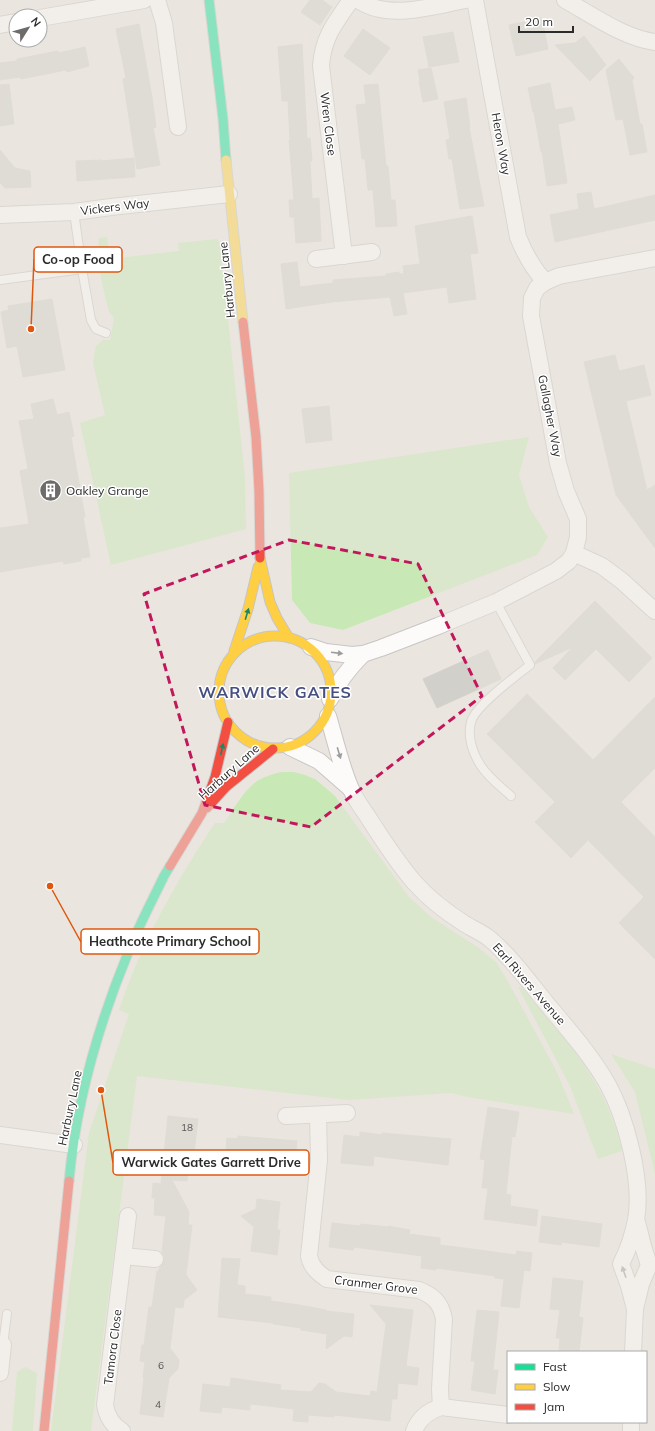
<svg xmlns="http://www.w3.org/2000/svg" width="655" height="1431" font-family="Mulish,sans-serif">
<rect width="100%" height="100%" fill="#eae6df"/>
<g fill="#c8e9b5">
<path d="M107 237 109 259 179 251 178 243 217 239 220 244 245 477 246 529 111 565 80 423 105 415 93 363 96 346 103 340H110L114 318 109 312C103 287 96 263 99 238Z"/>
<path d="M529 437 519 475 529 507 548 537 537 555 343 630 310 623 292 600 289 473Z"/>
<path d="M281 772H294L305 775 315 779 335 796 409 897 431 917 479 948 496 962 507 980 557 1072 574 1114 467 1097 452 1093 349 1100 137 1076 91 1431H51L89 1133 129 1014 119 1010C141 944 176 881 215 823H224C233 810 244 790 257 781 265 776 273 774 281 772Z"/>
<path d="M518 987H521C564 1037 608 1084 622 1151L598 1159 570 1086Z"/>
<path d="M611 1054 655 1069V1174L635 1092Z"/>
<path d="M25 1367 37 1373 33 1431H12L17 1372Z"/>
</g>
<g fill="#d2d0cb" stroke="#d5d1cb">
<path d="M310 0H322L332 7 320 25 301 12Z"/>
<path d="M542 18 548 49 516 56 509 25Z"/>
<path d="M139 24 152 97 156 127 153 128 160 165 137 169 123 79 126 78 116 29Z"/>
<path d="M363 29 390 48 370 75 344 56Z"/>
<path d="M453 32 459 62 429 67 423 37Z"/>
<path d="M584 36 606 65 590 81 555 45 575 43Z"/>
<path d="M302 44 307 139 310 138 312 161H310L312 199 319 198 321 241 296 243 294 217H290L289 200H294L289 140H290L288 101H282L278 47Z"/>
<path d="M85 47 89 66 67 72 66 70 21 79 20 77 0 80V63L17 61V59L58 51V53Z"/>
<path d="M619 59 634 78 632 80 640 124H642L647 152 630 155 623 119 616 120 606 70Z"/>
<path d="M431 68 438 99 423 102 419 81H420L418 70Z"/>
<path d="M550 83 555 110 572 107 575 120 558 124 567 183 547 186 542 151 541 152 534 112H533L528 88Z"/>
<path d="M9 84 14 124 0 126V85Z"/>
<path d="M378 84 386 166H388L391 200H395L397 226 376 227 373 190H368L365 159H362L356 105 366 104 364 85Z"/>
<path d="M466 98 470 127H469L484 206 460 209 452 159H449L446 140 450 139 444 102Z"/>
<path d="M0 150 15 168 30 171 31 187 5 188 0 183Z"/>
<path d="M134 158 135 177 77 181 76 161 102 160V161Z"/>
<path d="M591 192 594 209 655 195V220L555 242 550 215 579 209 577 194Z"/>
<path d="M472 216 478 253 470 254 476 299 449 303 447 287 403 293 407 314 394 316 390 297 332 302 286 309 281 264 297 262 300 287 333 283V280L386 276V274L399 272 400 274H404L403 266 420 264 415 226Z"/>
<path d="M52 299 65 370 23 377 17 346 7 348 1 312 9 310 8 306Z"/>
<path d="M615 355 619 371 644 365 651 395 626 401 647 490 655 485V548L616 495 584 362Z"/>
<path d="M53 399 57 415 69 412 74 436 71 437 85 517H83L90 557 81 558V561L64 564 63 561 0 572V528L29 524 20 471 28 469 19 421 34 419 31 404Z"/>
<path d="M329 406 332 440 306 443 302 409Z"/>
<path d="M595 601 652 658 629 682 596 649 565 680 553 668 573 647 535 664V662Z"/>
<path d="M488 650 501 679 437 708 423 679Z"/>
<path d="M527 694 593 760 655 697V768L621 802 655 837V959L619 923 644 897 588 840 571 858 535 822 555 802 487 734Z"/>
<path d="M488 1107 519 1112 515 1137 512 1136 506 1194 511 1195 510 1206 538 1210 536 1226 484 1219 488 1188H482L485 1160 480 1159Z"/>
<path d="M168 1116 198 1119 194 1153 204 1170 188 1169 187 1181 172 1180 189 1212 188 1225H192L186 1275 197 1290 184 1300 183 1308 175 1307 170 1348 179 1360 178 1369 169 1378 163 1417 140 1414 144 1377H143L145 1362 140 1361 142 1345H144L149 1307H152L157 1271H159L160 1267 164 1260V1255L162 1252 166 1216 154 1215 155 1198H152L153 1183 161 1184Z"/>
<path d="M360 1132 382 1135V1133L451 1139 448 1165 374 1156 373 1166 341 1163 344 1135 360 1137Z"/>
<path d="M238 1136 297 1141 295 1165 286 1164V1170L234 1165 235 1164 225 1163 227 1138 238 1139Z"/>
<path d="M257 1199 280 1202 277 1230H280L277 1255 251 1251 254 1227 241 1216 256 1209Z"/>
<path d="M542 1216 602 1224 599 1247 561 1242V1245L539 1242Z"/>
<path d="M332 1223 360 1226 361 1224 388 1227V1226L410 1230 409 1234 440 1238V1245L464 1248 516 1255 517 1251 532 1253 530 1271 524 1270 519 1308 501 1306 504 1279 495 1278V1276L436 1268V1270L421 1268 422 1256 354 1247 353 1250 329 1247Z"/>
<path d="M222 1258 240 1259 237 1285 245 1286V1294L271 1297V1301L299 1305 326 1310V1311L354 1314 352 1337 344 1336 326 1349 327 1334 301 1330V1328L273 1324V1323L218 1317Z"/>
<path d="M553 1278 583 1281 579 1317 583 1318 579 1352H559L560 1338H556L560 1310 550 1309Z"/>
<path d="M370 1305 413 1310 406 1366 419 1368 417 1385 398 1383 397 1399H392L390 1421 334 1415V1417L308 1415V1422L293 1421 294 1409 250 1404V1410L222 1407 221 1413 200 1411 203 1384 230 1387 231 1378 281 1385 280 1390 311 1392 319 1383 325 1384 336 1392 370 1396 371 1391 377 1392 386 1324Z"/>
<path d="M477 1310 499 1312 493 1370H498L495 1394 471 1390 475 1361H471Z"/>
</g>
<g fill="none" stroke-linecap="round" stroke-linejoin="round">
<defs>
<g id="lane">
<path d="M82 269 91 320 96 329 106 333"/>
<path d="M0 280 82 269 74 212"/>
<path d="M496 602 530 665C516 676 475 706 471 722 467 737 473 754 481 766 489 778 501 787 511 796"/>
<path d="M3 1345 7 1314"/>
</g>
<g id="street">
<path d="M157 0 164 23 178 127"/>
<path d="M358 0C388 21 433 6 466 0"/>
<path d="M475 0 518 237C525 255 532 267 545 282"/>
<path d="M565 0C592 15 624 38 655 42"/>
<path d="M40 18 144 0"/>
<path d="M0 25 16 22"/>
<path d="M0 215 74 212 111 207 229 194"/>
<path d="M344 256 321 66C323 37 335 23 351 0"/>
<path d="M655 258 559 276 545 282 537 288 532 298 531 316 558 463 566 491 578 519V537L574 553 602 566 622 581 655 611"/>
<path d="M316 259 372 252"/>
<path d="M311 647 326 652 352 655 363 654 381 648 438 626 496 602 556 571 569 561 574 553"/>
<path d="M330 699C338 682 350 667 363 654"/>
<path d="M328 716C335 739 341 767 351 789 355 799 362 808 368 817 382 839 397 862 414 882 429 899 446 912 465 924 473 929 483 933 490 939 512 958 529 982 547 1004 568 1029 590 1054 607 1083 626 1117 643 1181 636 1220 633 1236 628 1250 621 1264L629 1286 635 1309"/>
<path d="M290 747 319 761 350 788"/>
<path d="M318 1115 319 1160 309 1256C311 1267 318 1273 327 1279L419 1290C434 1296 441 1303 444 1319L440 1389 441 1407"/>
<path d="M286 1116 347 1113"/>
<path d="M0 1135 74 1145"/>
<path d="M123 1256 155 1259"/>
<path d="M0 1345H3L0 1373"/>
<path d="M633 1352 635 1309 641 1284 649 1265 643 1246 637 1222"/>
<path d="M122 1431C112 1425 107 1417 105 1405L128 1216"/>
<path d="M414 1431C419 1418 428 1411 441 1407L508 1415"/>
<path d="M631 1431V1422"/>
</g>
<g id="fast">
<path d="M209 0 223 119 226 160"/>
<path d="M69 1181C76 1103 98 1026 128 953 138 927 152 901 164 876L170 866"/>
</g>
<g id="slow">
<path d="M226 160 243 322"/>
<path d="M260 558 270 602 277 618 289 638"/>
<circle cx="275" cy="692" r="56"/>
<path d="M234 651 248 609 258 567"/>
</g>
<g id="jam">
<path d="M243 322 256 437 259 491 260 558"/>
<path d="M207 808 226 787 273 749"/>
<path d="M170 866 202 813 215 777 228 722"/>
<path d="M44 1431 69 1181"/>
</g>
</defs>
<use href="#lane" stroke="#c7c5c5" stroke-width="10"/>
<use href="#street" stroke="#c7c5c5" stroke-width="18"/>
<use href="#fast" stroke="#c7c5c5" stroke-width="11"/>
<use href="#slow" stroke="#c7c5c5" stroke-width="11"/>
<use href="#jam" stroke="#c7c5c5" stroke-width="11"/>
<use href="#lane" stroke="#fcfbfa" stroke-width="8"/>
<use href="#street" stroke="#fcfbfa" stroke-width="16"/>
<use href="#fast" stroke="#16e098" stroke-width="9"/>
<use href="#slow" stroke="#ffcf43" stroke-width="9"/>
<use href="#jam" stroke="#f24e42" stroke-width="9"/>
</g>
<defs><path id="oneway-solid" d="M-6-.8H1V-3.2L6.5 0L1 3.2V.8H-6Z"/></defs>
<g fill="#208662">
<use href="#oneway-solid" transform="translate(247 614) rotate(-73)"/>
<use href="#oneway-solid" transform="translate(222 749) rotate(-78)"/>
</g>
<g fill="#9e9d9d">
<use href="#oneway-solid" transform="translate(337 653) rotate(7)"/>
<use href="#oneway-solid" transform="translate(339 753) rotate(73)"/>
<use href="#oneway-solid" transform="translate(624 1272) rotate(-109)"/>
</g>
<path d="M0 0H655V1431H0ZM289 540 418 564 482 696 311 827 205 805 144 594Z" fill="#eae6df" fill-opacity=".55" fill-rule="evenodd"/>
<path fill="none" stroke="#c2185b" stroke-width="3" stroke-dasharray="8 5" stroke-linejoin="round" d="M289 540 418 564 482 696 311 827 205 805 144 594Z"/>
<defs>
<symbol id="building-disc" viewBox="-11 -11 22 22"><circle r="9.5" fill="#6e6c6a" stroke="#fff"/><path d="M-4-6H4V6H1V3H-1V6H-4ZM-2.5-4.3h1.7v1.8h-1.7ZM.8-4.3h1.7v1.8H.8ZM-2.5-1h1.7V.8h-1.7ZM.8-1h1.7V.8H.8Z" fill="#fff"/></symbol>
</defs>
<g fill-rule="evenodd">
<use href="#building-disc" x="38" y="478" width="25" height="25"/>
</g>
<g text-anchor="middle" stroke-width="3" stroke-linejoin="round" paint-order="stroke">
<g font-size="10" fill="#565554">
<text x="187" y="1131">18</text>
<text x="161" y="1369">6</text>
<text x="158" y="1408">4</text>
</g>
<g font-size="12" fill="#2b2b2b" stroke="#fff">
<text transform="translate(328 124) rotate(83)" y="4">Wren Close</text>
<text transform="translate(501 144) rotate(80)" y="4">Heron Way</text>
<text transform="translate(115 207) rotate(-7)" y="4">Vickers Way</text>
<text transform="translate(227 280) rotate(-96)" y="4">Harbury Lane</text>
<text transform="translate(550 416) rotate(79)" y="4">Gallagher Way</text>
<text transform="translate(229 772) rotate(-42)" y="4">Harbury Lane</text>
<text transform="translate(529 984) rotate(49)" y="4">Earl Rivers Avenue</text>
<text transform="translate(70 1108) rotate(-78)" y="4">Harbury Lane</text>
<text transform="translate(376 1285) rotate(7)" y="4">Cranmer Grove</text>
<text transform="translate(113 1347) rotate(-83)" y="4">Tamora Close</text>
</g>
<g font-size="12" fill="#2b2b2b" stroke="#fff" text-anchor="start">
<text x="66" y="495">Oakley Grange</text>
</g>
<g font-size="16" font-weight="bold" letter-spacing="1" fill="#464f80" stroke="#fff">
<text x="275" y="698">WARWICK GATES</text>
</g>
</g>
<path fill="none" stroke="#df570e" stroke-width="1.5" d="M31 329L34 259M50 886L81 942M101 1090L113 1163"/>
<g fill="#df570e" stroke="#fff" stroke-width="1.5">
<circle cx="31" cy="329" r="4"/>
<circle cx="50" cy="886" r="4"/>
<circle cx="101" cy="1090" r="4"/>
</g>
<g fill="#fff" stroke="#df570e" stroke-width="1.5">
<rect x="34" y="247" width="88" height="25" rx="4"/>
<rect x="81" y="929" width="178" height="25" rx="4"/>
<rect x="113" y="1150" width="196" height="25" rx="4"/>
</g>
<g font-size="13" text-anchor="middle" font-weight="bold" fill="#2b2b2b">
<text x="78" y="264">Co-op Food</text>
<text x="170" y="946">Heathcote Primary School</text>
<text x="211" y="1167">Warwick Gates Garrett Drive</text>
</g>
<rect x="507" y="1351" width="140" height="72" fill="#ffffff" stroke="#aaaaaa"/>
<rect x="515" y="1364" width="20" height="6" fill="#16e098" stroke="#aaaaaa"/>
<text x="543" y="1371" font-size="12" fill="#2b2b2b">Fast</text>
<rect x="515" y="1384" width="20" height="6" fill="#ffcf43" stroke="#aaaaaa"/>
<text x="543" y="1391" font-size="12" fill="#2b2b2b">Slow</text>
<rect x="515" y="1404" width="20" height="6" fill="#f24e42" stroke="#aaaaaa"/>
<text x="543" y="1411" font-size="12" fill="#2b2b2b">Jam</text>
<g transform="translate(28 28) rotate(53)"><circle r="19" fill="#ffffff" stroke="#aaaaaa"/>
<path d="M0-3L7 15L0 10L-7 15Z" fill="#6e6c6a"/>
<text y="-6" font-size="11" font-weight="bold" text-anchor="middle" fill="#2b2b2b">N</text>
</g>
<path d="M519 26v6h54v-6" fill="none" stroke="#2b2b2b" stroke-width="2"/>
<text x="525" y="26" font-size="12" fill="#2b2b2b" stroke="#ffffff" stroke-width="3" paint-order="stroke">20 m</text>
</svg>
